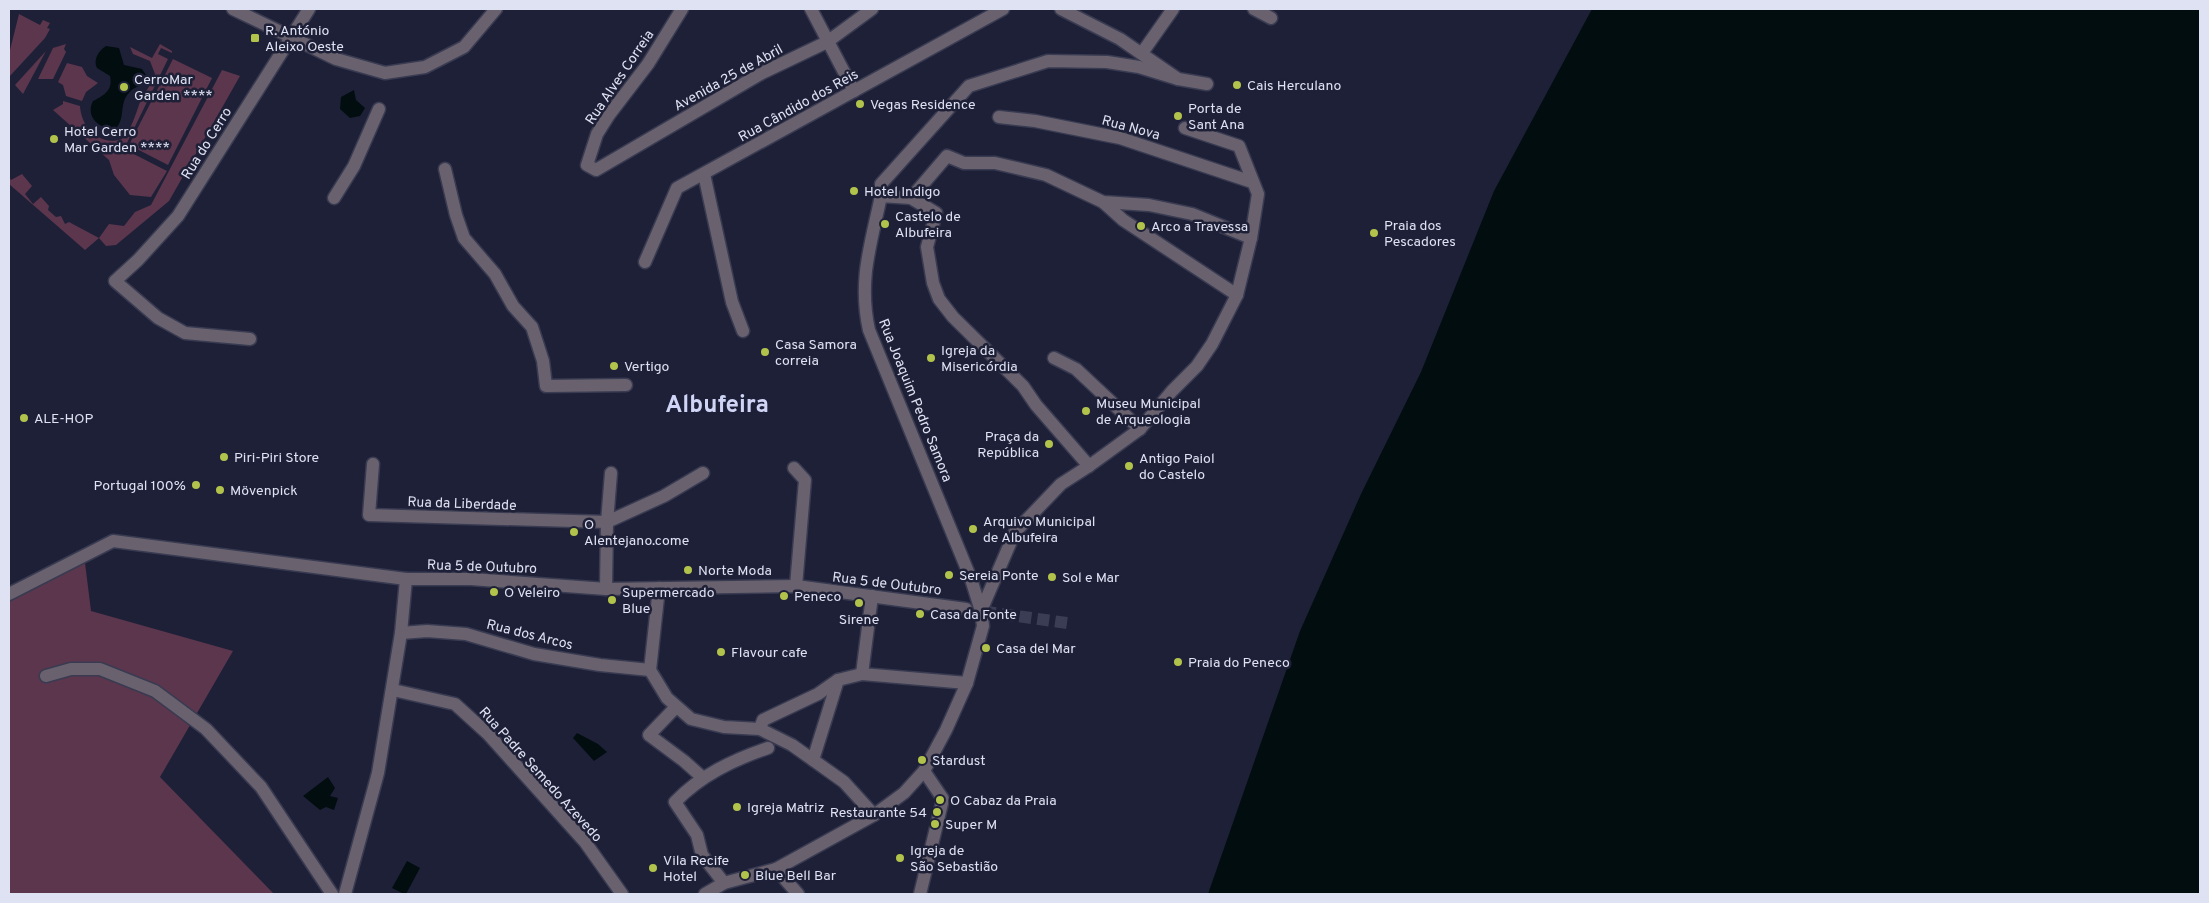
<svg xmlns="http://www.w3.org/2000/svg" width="2209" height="903" font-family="Overpass,sans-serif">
<rect width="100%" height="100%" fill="#1e2038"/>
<g fill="#5b364c">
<path d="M19 14 40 25 43 20 50 23 47 28 50 29 45 38 9 77V54Z"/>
<path d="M66 44 64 49 66 52 53 79H38L53 48Z"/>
<path d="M160 44 172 51V53L161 48 158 54 168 59 124 149 167 171 151 197 130 195 114 175 109 160 53 110 63 104V101L80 106C81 127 100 147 122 139 132 128 135 116 140 102 144 92 152 85 155 74L150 61 133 54 130 47 152 58Z"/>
<path d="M46 51 23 94 15 85Z"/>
<path d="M173 59 212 78 168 165 129 145Z"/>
<path d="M67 63 82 67 87 76 98 83 86 92 82 101 66 96 63 85 58 82Z"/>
<path d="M222 70 240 76 169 201 116 245 106 246 99 238 85 250 9 184V177L11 180 22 174 32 186 25 194 33 204 41 197 49 206 48 210 56 217 61 216 65 224 69 222 99 238 109 224 124 226 135 212 151 205Z"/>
<path d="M85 563 91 611 233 651 160 777 274 894H9V602Z"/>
</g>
<g fill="#020d10">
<path d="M1592 9H2200V894H1208L1300 631 1361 494 1421 372 1494 191Z"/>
<path d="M106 46 119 48 124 65 142 69 146 75 143 84C138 87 132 88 129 93 118 104 127 119 114 130 99 128 85 117 93 101 105 95 113 90 110 76L97 68C93 60 98 51 106 46Z"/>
<path d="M354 90 356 100 365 108 360 116 350 118 340 109 341 97Z"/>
<path d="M577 733 598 744 607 752 594 761 573 738Z"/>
<path d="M328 777 335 788 330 796 338 798 334 810 326 807 320 810 303 796Z"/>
<path d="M407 861 420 868 406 894H404L392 888Z"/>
</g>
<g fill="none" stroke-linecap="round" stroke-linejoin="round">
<path stroke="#3b3d54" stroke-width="12" stroke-dasharray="12 6" stroke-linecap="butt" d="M966 609 1067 623"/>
<defs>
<g id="street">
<path d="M233 9 336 59 385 73 425 67 464 47 496 9"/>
<path d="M682 9 648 64 609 115 597 134 587 165 596 170 762 73 827 42 872 9"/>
<path d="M811 9 854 91"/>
<path d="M1061 9 1120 39 1178 79 1207 84"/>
<path d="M1254 9 1271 18"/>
<path d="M1142 53 1173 9"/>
<path d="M999 117 1035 121 1120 138 1252 182"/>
<path d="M445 169 456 215 464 238 495 274 513 306 532 327 543 361 546 386 626 385"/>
<path d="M704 174 732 302 743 331"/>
<path d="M881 196V184L969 86 1048 61 1107 62 1139 67 1178 79"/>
<path d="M334 198 354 166 379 109"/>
<path d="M911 198 947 156 964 163H995L1046 175 1103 202 1149 205 1192 214 1251 238"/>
<path d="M1103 202 1123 220 1237 295"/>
<path d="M645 262 677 188 1003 9"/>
<path d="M250 339 185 333 158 318 115 281 138 260 178 216 309 9"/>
<path d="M1054 358 1076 369 1140 429"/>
<path d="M373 464 369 515 607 522 664 496 703 473"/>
<path d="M794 468 805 480 796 586"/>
<path d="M659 588 650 670 667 698 691 719 724 727 760 729 792 745 844 782 874 815"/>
<path d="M606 589 607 522 611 473"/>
<path d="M9 594 113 541 406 579H471L606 589 796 586 966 609"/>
<path d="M872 596 862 674 967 683"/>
<path d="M981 611 1015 532 1061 484 1089 466 1140 429 1172 391 1197 366 1212 344 1237 295 1251 238 1258 194 1239 146 1185 128"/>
<path d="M401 633 427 631 466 634 534 654 600 665 650 670"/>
<path d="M46 676 71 669H100L155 691 206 729 261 787 332 894"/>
<path d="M393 690 455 704 488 734 585 842 622 894"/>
<path d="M676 707 649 735 684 761 703 778"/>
<path d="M760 729 763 720 818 694 838 680 862 674"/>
<path d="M813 760 838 680"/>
<path d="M776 869 798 894"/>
<path d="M724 883 702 855 697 835 675 802C701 775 733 760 768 748"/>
<path d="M345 894 378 773 401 633 406 579"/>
<path d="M705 894 724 883 776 869 874 815 904 793 924 771 946 730 967 683 983 626 981 611 971 579 869 330C858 280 871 244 881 196L911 198 936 213 927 247 933 283 939 299 953 317 1023 386 1036 405 1089 466"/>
<path d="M920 894 943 799 924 771"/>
</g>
</defs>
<use href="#street" stroke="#393b52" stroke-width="15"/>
<use href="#street" stroke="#69626e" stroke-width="12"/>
</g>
<g fill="#b2c34c" stroke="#1e2038" stroke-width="2">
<rect x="250" y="33" width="10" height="10" rx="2.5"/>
<circle cx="1237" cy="85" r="5"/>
<circle cx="124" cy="87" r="5"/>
<circle cx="860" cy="104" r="5"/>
<circle cx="1178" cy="116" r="5"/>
<circle cx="54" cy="139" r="5"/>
<circle cx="854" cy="191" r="5"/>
<circle cx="885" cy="224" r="5"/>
<circle cx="1141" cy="226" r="5"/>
<circle cx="1374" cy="233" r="5"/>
<circle cx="765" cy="352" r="5"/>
<circle cx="931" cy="358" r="5"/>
<circle cx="614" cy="366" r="5"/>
<circle cx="1086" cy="411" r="5"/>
<circle cx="24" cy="418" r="5"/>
<circle cx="1049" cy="444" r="5"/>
<circle cx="224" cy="457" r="5"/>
<circle cx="1129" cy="466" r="5"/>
<circle cx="196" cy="485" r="5"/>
<circle cx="220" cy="490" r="5"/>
<circle cx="973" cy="529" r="5"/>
<circle cx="574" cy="532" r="5"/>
<circle cx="688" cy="570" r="5"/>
<circle cx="949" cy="575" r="5"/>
<circle cx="1052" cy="577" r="5"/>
<circle cx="494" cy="592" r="5"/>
<circle cx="784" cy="596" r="5"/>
<circle cx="612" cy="600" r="5"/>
<circle cx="859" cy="603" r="5"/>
<circle cx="920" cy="614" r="5"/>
<circle cx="986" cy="648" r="5"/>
<circle cx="721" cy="652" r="5"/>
<circle cx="1178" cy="662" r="5"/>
<circle cx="922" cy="760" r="5"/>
<circle cx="940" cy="800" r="5"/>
<circle cx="737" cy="807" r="5"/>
<circle cx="937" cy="812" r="5"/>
<circle cx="935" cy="824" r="5"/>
<circle cx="900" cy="858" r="5"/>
<circle cx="653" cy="868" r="5"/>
<circle cx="745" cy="875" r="5"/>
</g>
<g text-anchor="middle" stroke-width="5" stroke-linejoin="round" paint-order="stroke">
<g font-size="14" fill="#dfe2f3" stroke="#1e2038" text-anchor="start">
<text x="265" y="35">R. António<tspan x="265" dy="16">Aleixo Oeste</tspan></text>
<text x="134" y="84">CerroMar<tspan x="134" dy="16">Garden ****</tspan></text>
<text x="1247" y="90">Cais Herculano</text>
<text x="870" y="109">Vegas Residence</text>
<text x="1188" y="113">Porta de<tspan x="1188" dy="16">Sant Ana</tspan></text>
<text x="64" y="136">Hotel Cerro<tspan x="64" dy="16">Mar Garden ****</tspan></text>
<text x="864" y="196">Hotel Indigo</text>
<text x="895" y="221">Castelo de<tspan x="895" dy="16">Albufeira</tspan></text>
<text x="1384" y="230">Praia dos<tspan x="1384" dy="16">Pescadores</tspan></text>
<text x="1151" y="231">Arco a Travessa</text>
<text x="775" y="349">Casa Samora<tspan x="775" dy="16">correia</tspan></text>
<text x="941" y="355">Igreja da<tspan x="941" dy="16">Misericórdia</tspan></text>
<text x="624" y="371">Vertigo</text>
<text x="1096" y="408">Museu Municipal<tspan x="1096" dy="16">de Arqueologia</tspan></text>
<text x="34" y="423">ALE-HOP</text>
<text x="1039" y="441" text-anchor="end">Praça da<tspan x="1039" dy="16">República</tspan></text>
<text x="234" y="462">Piri-Piri Store</text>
<text x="1139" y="463">Antigo Paiol<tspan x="1139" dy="16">do Castelo</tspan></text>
<text x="186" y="490" text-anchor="end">Portugal 100%</text>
<text x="230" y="495">Mövenpick</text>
<text x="983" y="526">Arquivo Municipal<tspan x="983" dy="16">de Albufeira</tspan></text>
<text x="584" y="529">O<tspan x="584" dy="16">Alentejano.come</tspan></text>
<text x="698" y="575">Norte Moda</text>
<text x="959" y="580">Sereia Ponte</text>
<text x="1062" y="582">Sol e Mar</text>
<text x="504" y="597">O Veleiro</text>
<text x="622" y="597">Supermercado<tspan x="622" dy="16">Blue</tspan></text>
<text x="794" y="601">Peneco</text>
<text x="930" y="619">Casa da Fonte</text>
<text x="859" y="624" text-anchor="middle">Sirene</text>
<text x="996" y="653">Casa del Mar</text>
<text x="731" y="657">Flavour cafe</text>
<text x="1188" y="667">Praia do Peneco</text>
<text x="932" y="765">Stardust</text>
<text x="950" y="805">O Cabaz da Praia</text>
<text x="747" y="812">Igreja Matriz</text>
<text x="927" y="817" text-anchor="end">Restaurante 54</text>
<text x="945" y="829">Super M</text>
<text x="910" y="855">Igreja de<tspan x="910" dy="16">São Sebastião</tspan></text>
<text x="663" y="865">Vila Recife<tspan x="663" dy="16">Hotel</tspan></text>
<text x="755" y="880">Blue Bell Bar</text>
</g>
<g font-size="14" fill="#dfe2f3" stroke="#1e2038">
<text transform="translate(619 77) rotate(-56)" y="5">Rua Alves Correia</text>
<text transform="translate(728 77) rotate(-29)" y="5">Avenida 25 de Abril</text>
<text transform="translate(798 105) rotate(-29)" y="5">Rua Cândido dos Reis</text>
<text transform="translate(1131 127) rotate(15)" y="5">Rua Nova</text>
<text transform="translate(206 143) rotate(-58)" y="5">Rua do Cerro</text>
<text transform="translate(916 400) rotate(68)" y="5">Rua Joaquim Pedro Samora</text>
<text transform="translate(462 503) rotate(2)" y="5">Rua da Liberdade</text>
<text transform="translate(482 566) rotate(2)" y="5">Rua 5 de Outubro</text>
<text transform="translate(887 583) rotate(7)" y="5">Rua 5 de Outubro</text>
<text transform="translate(530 634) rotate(14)" y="5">Rua dos Arcos</text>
<text transform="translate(541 774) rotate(48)" y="5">Rua Padre Semedo Azevedo</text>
</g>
<g font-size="24" font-weight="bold" fill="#d0d5f6" stroke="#1e2038">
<text x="717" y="412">Albufeira</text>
</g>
</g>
<rect width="2209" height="903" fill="none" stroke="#dfe2f3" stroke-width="20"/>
</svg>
